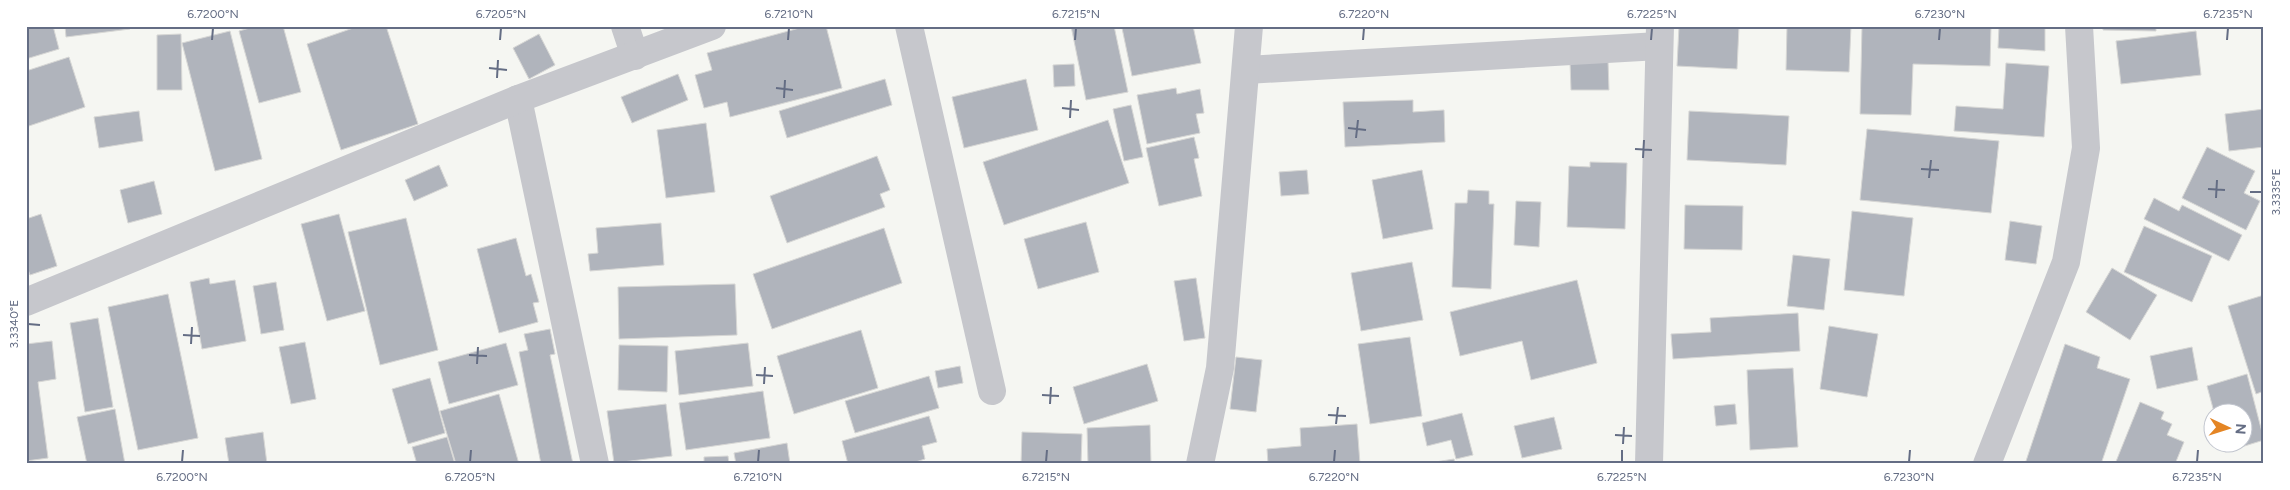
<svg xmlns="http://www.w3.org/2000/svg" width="2290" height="490" font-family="Figtree,sans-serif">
<rect width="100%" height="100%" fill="#f5f6f2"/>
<g fill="#b0b4bc" stroke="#d7d7d5">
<path d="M26 26H53L59 49 26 59Z"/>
<path d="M65 26H130V29L66 37Z"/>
<path d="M257 26H283L301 92 259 103 239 31Z"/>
<path d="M359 26H386L418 124 341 150 307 44Z"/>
<path d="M807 26H826L842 88 730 117 727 102 704 108 695 75 712 70 707 53Z"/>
<path d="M1071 26H1114L1128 92 1086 100Z"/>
<path d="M1129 26H1193L1201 63 1132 76 1122 28Z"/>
<path d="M1679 26H1739L1737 69 1677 66Z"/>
<path d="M1787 26H1851L1849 72 1786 70Z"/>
<path d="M1862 26 1991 27 1990 66 1913 64 1911 115 1860 114Z"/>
<path d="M1999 26H2045V51L1998 48Z"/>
<path d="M2103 26H2156V31L2103 30Z"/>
<path d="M230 31 262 159 215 171 182 43Z"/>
<path d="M2196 31 2201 75 2121 84 2116 41Z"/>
<path d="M181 34 182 90H157V35Z"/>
<path d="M539 34 555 65 529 79 513 48Z"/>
<path d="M69 57 85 107 26 127V71Z"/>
<path d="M1608 61 1609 90H1571L1570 62Z"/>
<path d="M2006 63 2049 66 2044 137 1954 131 1956 106 2003 109Z"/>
<path d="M1074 64 1075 86 1054 87 1053 65Z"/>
<path d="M678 74 688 100 632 123 621 97Z"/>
<path d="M885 79 892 105 787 138 779 111Z"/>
<path d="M1026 79 1038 130 964 148 952 97Z"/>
<path d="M1176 88 1177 94 1200 89 1204 113 1196 114 1200 133 1147 144 1137 95Z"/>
<path d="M1413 100V112L1444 110 1445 142 1345 147 1343 102Z"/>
<path d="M1131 105 1143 157 1124 161 1113 109Z"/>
<path d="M2264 109V147L2229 151 2225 114Z"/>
<path d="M139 111 143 141 99 148 94 117Z"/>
<path d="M1689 111 1789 116 1786 165 1687 160Z"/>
<path d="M1108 120 1129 183 1004 225 983 162Z"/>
<path d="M706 123 715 192 666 198 657 130Z"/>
<path d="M1867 129 1999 141 1991 213 1860 200Z"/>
<path d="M1194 137 1199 158 1194 159 1202 196 1159 206 1146 148Z"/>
<path d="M2207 147 2255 171 2244 193 2260 201 2246 230 2182 198Z"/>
<path d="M877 156 890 190 880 194 885 207 787 243 770 196Z"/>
<path d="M1590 162 1627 163 1625 229 1567 227 1569 166 1590 167Z"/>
<path d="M439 165 448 186 414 201 405 180Z"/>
<path d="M1307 170 1309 194 1281 196 1279 172Z"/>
<path d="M1422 170 1433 229 1383 239 1372 180Z"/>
<path d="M154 181 162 214 128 223 120 190Z"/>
<path d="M1468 190 1489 191V204H1494L1491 289 1452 287 1455 203H1467Z"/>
<path d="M2154 198 2179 211 2182 205 2242 235 2229 261 2144 219Z"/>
<path d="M1516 201 1541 202 1539 247 1514 245Z"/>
<path d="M1685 205 1743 206 1742 250 1684 249Z"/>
<path d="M1852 211 1913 218 1904 296 1844 290Z"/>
<path d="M41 214 57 266 30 275 26 264V219Z"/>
<path d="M339 214 365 311 327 321 301 224Z"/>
<path d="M406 218 438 350 380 365 348 232Z"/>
<path d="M2010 221 2042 226 2036 264 2005 260Z"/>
<path d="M1086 222 1099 272 1038 289 1024 239Z"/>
<path d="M661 223 664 265 590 271 588 254 598 253 596 228Z"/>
<path d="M2144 226 2212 256 2192 302 2124 272Z"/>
<path d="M884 228 902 283 772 329 753 274Z"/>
<path d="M516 238 526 276 531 274 539 302 533 303 538 322 499 333 477 249Z"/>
<path d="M1793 255 1830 259 1824 310 1787 306Z"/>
<path d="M1412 262 1423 320 1361 331 1351 273Z"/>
<path d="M2112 268 2157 295 2130 340 2086 312Z"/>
<path d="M209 278 210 284 235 280 246 341 202 349 190 282Z"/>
<path d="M1196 278 1205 338 1184 341 1174 281Z"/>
<path d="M1577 280 1597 363 1531 380 1522 341 1460 356 1450 312Z"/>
<path d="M276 282 284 330 261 334 253 286Z"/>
<path d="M735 284 737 335 619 339 618 287Z"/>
<path d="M168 294 198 438 138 450 108 307Z"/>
<path d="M2264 295V391L2256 394 2228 306Z"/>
<path d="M1798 313 1800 351 1673 359 1671 334 1711 332 1710 318Z"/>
<path d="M98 318 113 407 85 412 70 323Z"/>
<path d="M1829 326 1878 334 1867 397 1820 389Z"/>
<path d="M550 329 555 354 550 355 573 464H541L519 352 528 350 524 334Z"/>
<path d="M861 330 878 388 794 414 777 356Z"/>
<path d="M1410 337 1422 416 1370 424 1358 344Z"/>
<path d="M52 341 56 379 38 382 48 458 26 461V344Z"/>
<path d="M305 342 316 399 291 404 279 347Z"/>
<path d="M506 343 518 385 449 404 438 362Z"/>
<path d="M748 343 753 386 679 395 675 351Z"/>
<path d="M2065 344 2100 357 2097 368 2130 379 2101 464H2025Z"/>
<path d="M619 345 668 346 667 392 618 390Z"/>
<path d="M2192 347 2198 380 2157 389 2150 356Z"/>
<path d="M1236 357 1262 360 1256 412 1230 409Z"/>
<path d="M1147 364 1158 401 1084 424 1073 387Z"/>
<path d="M960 366 963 383 938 388 935 371Z"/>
<path d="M1793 368 1798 447 1750 450 1747 370Z"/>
<path d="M2247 374 2264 440 2225 452 2222 442H2242V412H2214L2207 386Z"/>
<path d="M929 376 939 408 855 433 845 401Z"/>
<path d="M430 378 445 433 408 444 392 389Z"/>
<path d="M763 391 770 438 686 450 679 403Z"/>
<path d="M499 394 519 464H456L440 411Z"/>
<path d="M2140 402 2164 412 2161 419 2172 424 2167 435 2184 442 2175 464H2115Z"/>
<path d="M666 404 672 456 614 463 607 411Z"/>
<path d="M1735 404 1737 424 1716 426 1714 406Z"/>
<path d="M115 409 125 464H87L77 417Z"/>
<path d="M1462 413 1473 455 1456 459 1451 440 1427 446 1422 423Z"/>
<path d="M929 416 937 442 922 446 925 459 909 464H848L842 441Z"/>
<path d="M1554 417 1562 449 1522 458 1514 426Z"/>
<path d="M1357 424 1360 464H1268L1267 449 1301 446 1300 428Z"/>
<path d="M1150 425 1151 464H1088L1087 428Z"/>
<path d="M263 432 267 464H229L225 438Z"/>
<path d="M1022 432 1082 434 1081 464H1021Z"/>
<path d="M447 437 455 464H417L412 447Z"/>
<path d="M787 443 790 464H736L734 453Z"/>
<path d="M728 456 729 464H704V457Z"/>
<path d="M1454 459 1455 464H1429V463Z"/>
</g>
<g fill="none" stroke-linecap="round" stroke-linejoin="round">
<g stroke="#c6c7cc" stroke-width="28">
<path d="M625 26 635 56"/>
<path d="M909 26 992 391"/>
<path d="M1246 70 1659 46"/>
<path d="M518 99 595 464"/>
<path d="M26 302 518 99 712 26"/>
<path d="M1200 464 1220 368 1249 26"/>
<path d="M1649 464 1660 26"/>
<path d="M1987 464 2066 262 2086 148 2079 26"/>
</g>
</g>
<path fill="none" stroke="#646d84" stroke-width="2" d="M212 40 213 28M500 40 501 28M788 40 789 28M1075 40 1076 28M1363 40 1364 28M1651 40 1652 28M1939 40 1940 28M2227 40 2228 28M489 68 507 70M497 78 498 60M776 88 793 90M784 98 785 80M1062 108 1079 110M1070 118 1071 100M1348 128 1366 130M1356 138 1358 120M1635 149 1652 150M1643 158 1644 140M1921 169 1939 170M1929 178 1931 160M2208 189 2225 190M2250 192H2262M2216 198 2217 180M28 324 40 325M183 335 200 336M191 344 192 327M469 355 487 356M477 364 478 347M756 375 773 376M764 384 765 367M1042 395 1059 396M1050 404 1051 387M1328 415 1346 416M1336 424 1338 407M1615 435 1632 436M1623 444 1624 427M182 462 183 450M470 462 471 450M758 462 759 450M1046 462 1047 450M1334 462 1335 450M1622 462V450M1909 462 1910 450M2197 462 2198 450"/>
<rect width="2290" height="490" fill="none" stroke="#ffffff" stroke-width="55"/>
<g transform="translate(2228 428) rotate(94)"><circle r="24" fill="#ffffff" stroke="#c1c5ce"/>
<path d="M0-4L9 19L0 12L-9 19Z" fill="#e48524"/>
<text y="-8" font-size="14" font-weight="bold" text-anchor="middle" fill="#646d84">N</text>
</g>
<rect x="28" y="28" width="2234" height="434" fill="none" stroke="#646d84" stroke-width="2"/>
<g font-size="12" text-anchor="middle" fill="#646d84">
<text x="213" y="18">6.7200°N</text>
<text x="501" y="18">6.7205°N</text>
<text x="789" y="18">6.7210°N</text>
<text x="1076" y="18">6.7215°N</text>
<text x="1364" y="18">6.7220°N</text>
<text x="1652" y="18">6.7225°N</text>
<text x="1940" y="18">6.7230°N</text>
<text x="2228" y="18">6.7235°N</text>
<text transform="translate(2276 192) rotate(-90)" y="4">3.3335°E</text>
<text transform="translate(14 324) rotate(-90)" y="4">3.3340°E</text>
<text x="182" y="481">6.7200°N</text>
<text x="470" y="481">6.7205°N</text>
<text x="758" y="481">6.7210°N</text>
<text x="1046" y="481">6.7215°N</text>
<text x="1334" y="481">6.7220°N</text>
<text x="1622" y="481">6.7225°N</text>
<text x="1909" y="481">6.7230°N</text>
<text x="2197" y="481">6.7235°N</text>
</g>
</svg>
